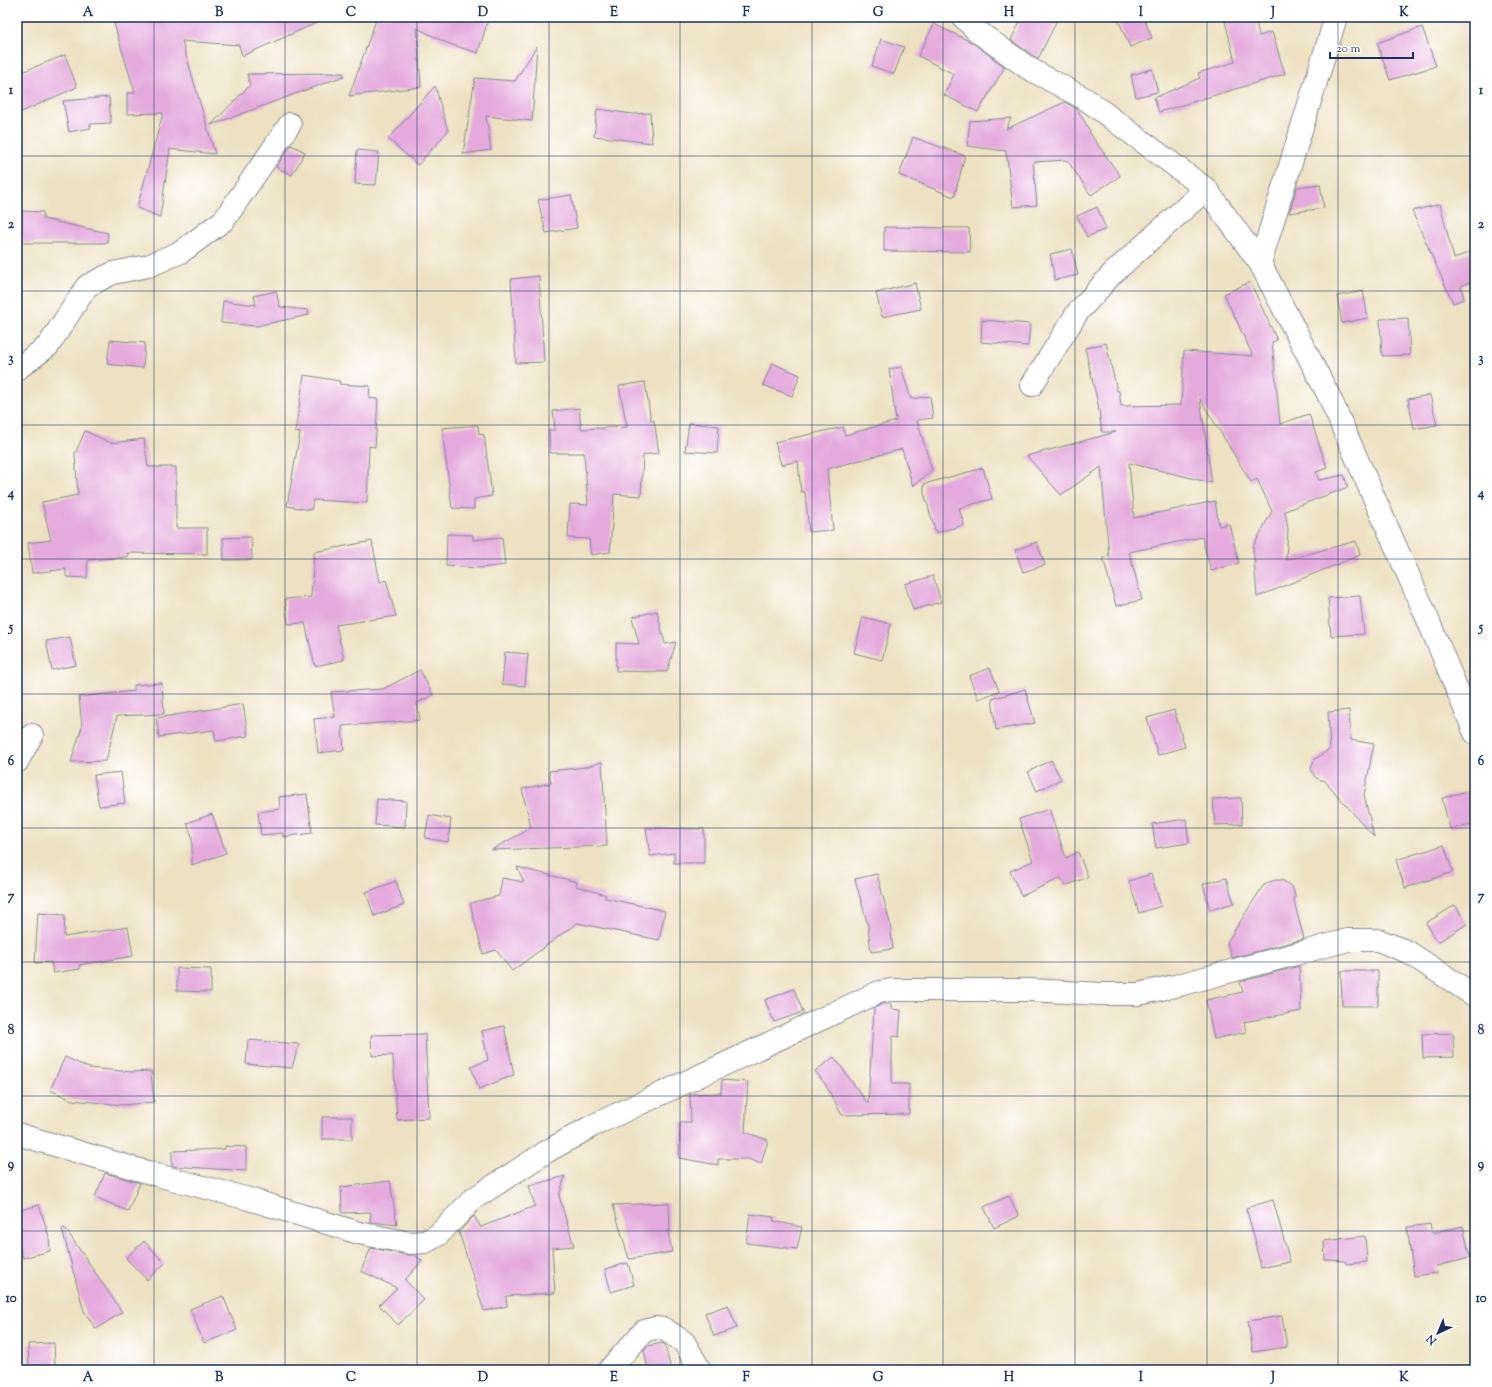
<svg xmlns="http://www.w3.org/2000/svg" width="1492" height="1387" font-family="'Sorts Mill Goudy',serif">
<rect width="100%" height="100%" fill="#fff"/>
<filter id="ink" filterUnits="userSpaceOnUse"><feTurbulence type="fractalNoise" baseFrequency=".025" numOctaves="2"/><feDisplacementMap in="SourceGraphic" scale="8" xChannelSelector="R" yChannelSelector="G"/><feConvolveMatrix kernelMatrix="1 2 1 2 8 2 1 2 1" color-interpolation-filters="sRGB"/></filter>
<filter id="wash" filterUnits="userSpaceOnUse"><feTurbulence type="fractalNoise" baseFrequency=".012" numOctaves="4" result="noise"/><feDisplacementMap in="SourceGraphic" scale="16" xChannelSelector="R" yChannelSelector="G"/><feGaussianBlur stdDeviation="0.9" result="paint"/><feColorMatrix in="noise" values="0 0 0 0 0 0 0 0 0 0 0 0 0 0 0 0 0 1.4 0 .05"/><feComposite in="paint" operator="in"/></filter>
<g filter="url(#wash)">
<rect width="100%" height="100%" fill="#ede1c1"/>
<g id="blocks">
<g fill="#e4aadd">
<path d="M112 17H330L242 56 239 45 182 41 215 154 170 149 160 217 137 208 163 113 127 114V93H135Z"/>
<path d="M377 17H489L478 53 447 43 417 28 421 87 349 96Z"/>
<path d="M1022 17H1044L1056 22 1038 59 1011 40Z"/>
<path d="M1117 17H1143L1152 38 1130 47Z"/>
<path d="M1224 17H1255L1259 36 1272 32 1285 74 1159 112 1154 98 1200 78 1198 73 1235 62Z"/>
<path d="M934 24 973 43 1005 67 978 112 944 95 954 74 918 56Z"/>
<path d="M1422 27 1436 66 1390 80 1377 43Z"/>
<path d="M881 39 904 47 894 74 872 66Z"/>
<path d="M537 46 532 121 486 116 491 150 463 154 475 78 515 81Z"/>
<path d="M65 55 77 87 17 114V74Z"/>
<path d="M1152 69 1158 92 1136 97 1131 75Z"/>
<path d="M343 73 344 76 211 125 250 85 247 74Z"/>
<path d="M435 86 448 131 418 165 388 139Z"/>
<path d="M109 97 111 123 90 124 91 128 69 132 63 101Z"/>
<path d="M1065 102 1077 109 1090 131 1089 132 1120 176 1091 195 1067 160 1033 162 1037 205 1013 207 1006 151 967 146 970 121 1011 118 1006 129Z"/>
<path d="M597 109 633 114 650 113 652 143 594 136Z"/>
<path d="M913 137 965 156 954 197 899 175Z"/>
<path d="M291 145 305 152 292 175 276 167Z"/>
<path d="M357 150 379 152 376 185 355 184Z"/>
<path d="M1320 184 1324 208 1289 213 1297 187Z"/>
<path d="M571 195 577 228 546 233 538 200Z"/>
<path d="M1440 204 1454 259 1475 249V280L1461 286 1464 299 1453 303 1412 211Z"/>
<path d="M1097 207 1106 229 1087 237 1077 216Z"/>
<path d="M22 211 43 212V219L108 233 107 243H22Z"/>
<path d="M884 227 969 228 970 252 884 251Z"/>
<path d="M1072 249 1078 275 1055 280 1050 254Z"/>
<path d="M539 276 544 362 516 363 511 279Z"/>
<path d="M1250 282 1277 340 1272 342 1280 424 1309 414 1327 468 1316 472 1319 480 1344 475 1348 487 1285 511 1288 529 1286 560 1356 541 1360 555 1257 597 1253 547 1272 511 1257 479 1251 482 1200 399 1212 483 1129 463 1134 518 1215 501 1219 526 1229 524 1239 563 1211 571 1202 537 1129 552 1142 600 1116 606 1103 557 1109 556 1101 467 1061 495 1027 456 1116 432H1102L1098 404 1085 348 1106 343 1117 391H1119L1121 406 1181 405 1184 351 1253 356 1224 294Z"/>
<path d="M915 283 921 309 882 317 876 293Z"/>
<path d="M276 291 280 307 308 310 309 315 256 326 221 323 223 301 256 305 254 296Z"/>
<path d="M1363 291 1368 318 1342 323 1337 296Z"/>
<path d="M1408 318 1410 355 1382 356 1380 319Z"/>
<path d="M982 320 1030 324 1028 346 981 342Z"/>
<path d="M110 340 145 343 143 368 107 364Z"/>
<path d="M772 363 800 375 792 396 763 385Z"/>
<path d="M901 367 911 399 930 396 933 418 917 420 932 470 913 486 902 449 827 469 833 530 809 532 805 492H801L798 461 781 465 775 442 843 427 845 435 896 421 889 369Z"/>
<path d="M304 375 340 381 339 384 370 386 369 398 378 399 375 447 369 446 367 503 313 500 311 510 287 506 300 433 295 432Z"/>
<path d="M645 382 651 421 654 420 659 453 643 455 641 496 614 494 610 552 591 555 589 539 568 538 570 504 588 505 584 453H550L549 430H555L553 411 579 408 581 429 627 427 619 386Z"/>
<path d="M1430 395 1437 425 1414 429 1408 399Z"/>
<path d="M689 423 719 426 717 453 685 451Z"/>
<path d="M478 425 479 434 484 435 492 496 474 499V509L452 508 442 428Z"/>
<path d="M85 431 111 443 144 439 148 467H176V528H207V554L127 553 128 557 88 560 87 578 66 577V569L32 573 28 543 51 540 42 502 78 495 75 454Z"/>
<path d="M983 468 992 499 959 508 964 525 936 533 924 493V484Z"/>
<path d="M447 534 473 535V540L502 537 505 565 480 568 446 566Z"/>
<path d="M251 537 252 560H224L223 538Z"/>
<path d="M372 541 380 582 386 580 396 616 336 625 344 660 315 666 305 623 288 624 285 599 311 597 314 552Z"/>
<path d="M1037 542 1045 565 1023 572 1015 550Z"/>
<path d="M933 576 941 602 913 610 905 584Z"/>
<path d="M1360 596 1364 634 1331 636 1328 598Z"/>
<path d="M657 611 665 644 676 642 667 672 616 671V643L639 644 632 617Z"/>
<path d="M863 617 891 624 882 660 854 653Z"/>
<path d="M70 637 76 665 52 670 46 641Z"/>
<path d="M505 652 528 654 525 686 502 684Z"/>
<path d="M990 668 999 691 978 699 969 676Z"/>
<path d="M420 670 433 695 417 703 420 720 342 726 344 750 318 753 314 719 335 717 331 692 383 689Z"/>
<path d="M162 683 164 714 117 716 106 761 71 762 82 727 79 697 134 691V685Z"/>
<path d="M1025 689 1035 723 996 730 992 699Z"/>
<path d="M243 704 248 736 216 741 214 730 159 737 156 718Z"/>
<path d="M1174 710 1185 747 1158 755 1147 718Z"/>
<path d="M1349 710 1351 740 1374 744 1364 795 1374 837 1324 780H1320L1315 777 1311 769 1314 760 1330 749 1328 712Z"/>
<path d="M1051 760 1061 779 1037 791 1028 772Z"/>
<path d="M602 762 607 846 491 850 531 828 522 789 551 783 549 771 586 767Z"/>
<path d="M121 772 125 803 99 806 94 775Z"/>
<path d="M1467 791 1475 823 1450 829 1442 798Z"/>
<path d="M307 794 312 833 283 837V833L261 835 258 812 280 809 279 797Z"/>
<path d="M1241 798 1242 824 1215 825 1213 799Z"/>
<path d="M377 799 406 801 405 827 375 825Z"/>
<path d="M1049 809 1066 858 1078 852 1088 877 1065 886 1061 878 1021 896 1010 871 1033 861 1019 819Z"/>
<path d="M212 814 226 853 192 865V836L187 823Z"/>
<path d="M429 815 451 819 448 842 425 838Z"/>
<path d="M1186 819 1189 843 1156 848 1152 824Z"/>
<path d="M646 828 704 829V863H674V853L650 856Z"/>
<path d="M1444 845 1453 872 1405 888 1396 860Z"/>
<path d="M517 867 577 882 576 886 606 895 605 898 665 911 659 940 577 923 512 971 496 950 483 954 470 903 499 896 502 878 524 882Z"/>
<path d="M877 874 890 923 893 949 871 952 868 926 855 879Z"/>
<path d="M1151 874 1161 906 1139 913 1129 881Z"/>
<path d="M1226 878 1234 903 1210 910 1203 884Z"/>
<path d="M1276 880H1282L1288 884 1293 889 1295 896 1294 901 1304 939 1232 958 1227 942 1263 886 1269 882Z"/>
<path d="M396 881 404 905 374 916 366 892Z"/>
<path d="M1455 905 1467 924 1438 942 1426 923Z"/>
<path d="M38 913 65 915 64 937 128 927 133 956 79 965 80 969 53 973 51 962 35 963Z"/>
<path d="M1299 966 1301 1011 1244 1022 1246 1032 1214 1039 1206 1000 1243 992 1240 982Z"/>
<path d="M177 968 211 969V992L177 991Z"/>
<path d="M1341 971H1378V1006H1342Z"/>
<path d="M794 989 803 1012 774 1022 765 1000Z"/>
<path d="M883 1004H891V1009L901 1010 899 1037 892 1036V1084H909V1114L842 1115 825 1084 815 1071 834 1057 868 1104 874 1008Z"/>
<path d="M504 1026 514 1075 479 1089 471 1067 488 1060 482 1031Z"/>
<path d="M1453 1033 1454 1057 1423 1058 1422 1034Z"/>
<path d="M425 1034 429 1118 397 1120 393 1055 372 1056 371 1035Z"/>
<path d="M248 1040 299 1044 292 1068 246 1064Z"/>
<path d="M65 1057 89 1068 132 1072 151 1071 154 1102 123 1105 72 1100 50 1090Z"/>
<path d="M722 1080 748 1082 745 1132 768 1140 761 1164 749 1159H718V1165L679 1158 680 1122H691L690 1094 721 1093Z"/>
<rect x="322" y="1117" width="30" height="22"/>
<path d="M225 1146 246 1147V1171L172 1166V1151L225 1149Z"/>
<path d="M105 1173 140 1183 128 1211 95 1197Z"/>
<path d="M565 1176 559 1196 574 1246 552 1248 555 1293 506 1296 507 1306 484 1311 459 1232 474 1216 481 1227 535 1206 529 1186Z"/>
<path d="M390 1181 397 1225 370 1222 371 1212 342 1213 341 1187Z"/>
<path d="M1009 1196 1019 1216 994 1228 984 1207Z"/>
<path d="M1273 1200 1290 1262 1261 1268 1255 1243H1256L1246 1208Z"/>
<path d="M669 1203 670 1231H668L672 1252 629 1259 613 1205Z"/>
<path d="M39 1205 49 1236 50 1251 23 1258 17 1237V1211Z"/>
<path d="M750 1214 774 1217 773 1221 802 1227 797 1249 746 1243Z"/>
<path d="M1430 1224 1432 1233 1463 1226 1470 1258 1436 1266 1437 1273 1414 1276 1407 1227Z"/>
<path d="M65 1228 122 1312 96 1329 84 1311 62 1229Z"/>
<path d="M1365 1236 1367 1262 1346 1264 1345 1261 1325 1260 1324 1241Z"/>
<path d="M144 1241 165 1263 147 1280 126 1258Z"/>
<path d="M371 1248 408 1255H415L422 1261 405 1280 424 1300 398 1325 379 1305 397 1288 361 1271Z"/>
<path d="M628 1263 634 1285 611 1292 605 1269Z"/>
<path d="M223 1296 237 1330 204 1343 190 1309Z"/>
<path d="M728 1305 737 1328 714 1336 705 1313Z"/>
<path d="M1282 1316 1287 1347 1253 1352 1248 1321Z"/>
<path d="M54 1343 55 1365 29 1366 28 1344Z"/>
<path d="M663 1343 665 1345 671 1370H648L644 1350 647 1346Z"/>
</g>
</g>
</g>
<g filter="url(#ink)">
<use href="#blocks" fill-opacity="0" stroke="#848890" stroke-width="1"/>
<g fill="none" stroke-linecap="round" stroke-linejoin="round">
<defs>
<g id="minor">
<path d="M963 17 977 31 1028 68 1087 100 1206 189 1260 263"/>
<path d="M1336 17 1260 263 1329 396 1426 615 1475 733"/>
<path d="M17 369 48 346 87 286 113 273 148 266 181 252 224 220 290 124"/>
<path d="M1032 385 1077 313 1112 274 1206 189"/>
<path d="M17 762 32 735"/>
<path d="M17 1134 157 1175 249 1199 359 1233 410 1243 425 1242 438 1235 473 1199 546 1152 592 1126 879 992 891 990H1030L1101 994H1138L1175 986 1348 940H1378L1408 952 1475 996"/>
<path d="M609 1370 644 1331 655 1328 664 1329 684 1342 700 1370"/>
</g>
</defs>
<use href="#minor" stroke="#848890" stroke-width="24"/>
<use href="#minor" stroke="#fff" stroke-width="22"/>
</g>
</g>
<path fill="none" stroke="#1b2f5e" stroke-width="1" stroke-opacity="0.55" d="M154 17V1370M285 17V1370M417 17V1370M549 17V1370M680 17V1370M812 17V1370M943 17V1370M1075 17V1370M1207 17V1370M1338 17V1370M17 156H1475M17 291H1475M17 425H1475M17 559H1475M17 694H1475M17 828H1475M17 962H1475M17 1096H1475M17 1231H1475"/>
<rect width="1492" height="1387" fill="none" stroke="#fff" stroke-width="44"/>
<g transform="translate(1438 1333) rotate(224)" stroke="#ffffff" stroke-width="3" paint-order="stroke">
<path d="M0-3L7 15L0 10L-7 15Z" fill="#1b2f5e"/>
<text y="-6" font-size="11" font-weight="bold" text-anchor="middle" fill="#1b2f5e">N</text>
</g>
<path d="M1330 52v6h83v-6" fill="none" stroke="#1b2f5e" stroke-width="2"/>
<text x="1336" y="52" font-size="12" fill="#1b2f5e" stroke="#ffffff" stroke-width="3" paint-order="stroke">20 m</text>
<rect x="22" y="22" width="1448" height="1343" fill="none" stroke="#1b2f5e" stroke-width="1.5"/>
<g font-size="13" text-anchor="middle" font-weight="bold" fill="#1b2f5e">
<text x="88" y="16">A</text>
<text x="219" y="16">B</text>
<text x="351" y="16">C</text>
<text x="483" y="16">D</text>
<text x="614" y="16">E</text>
<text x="746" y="16">F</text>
<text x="878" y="16">G</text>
<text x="1009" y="16">H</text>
<text x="1141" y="16">I</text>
<text x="1273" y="16">J</text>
<text x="1404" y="16">K</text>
<text x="11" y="94">1</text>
<text x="1481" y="94">1</text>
<text x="11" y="228">2</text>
<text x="1481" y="228">2</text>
<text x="11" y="362">3</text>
<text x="1481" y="362">3</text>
<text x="11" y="497">4</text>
<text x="1481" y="497">4</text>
<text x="11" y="631">5</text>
<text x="1481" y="631">5</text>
<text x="11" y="765">6</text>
<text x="1481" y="765">6</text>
<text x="11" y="900">7</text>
<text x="1481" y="900">7</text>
<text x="11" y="1034">8</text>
<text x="1481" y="1034">8</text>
<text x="11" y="1168">9</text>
<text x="1481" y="1168">9</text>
<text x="11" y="1302">10</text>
<text x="1481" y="1302">10</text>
<text x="88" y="1381">A</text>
<text x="219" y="1381">B</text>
<text x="351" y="1381">C</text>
<text x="483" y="1381">D</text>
<text x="614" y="1381">E</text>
<text x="746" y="1381">F</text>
<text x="878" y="1381">G</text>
<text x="1009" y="1381">H</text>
<text x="1141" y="1381">I</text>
<text x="1273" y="1381">J</text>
<text x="1404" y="1381">K</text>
</g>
</svg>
